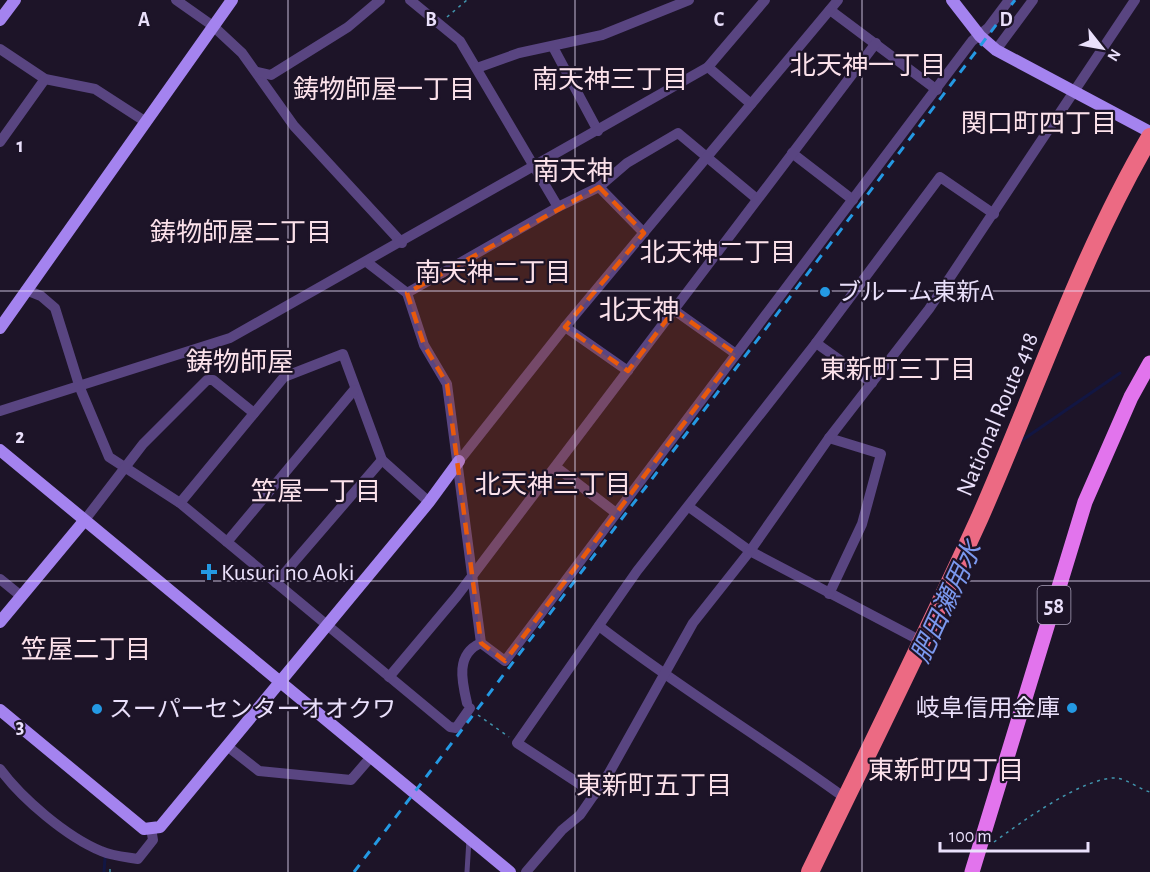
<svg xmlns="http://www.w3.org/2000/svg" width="1150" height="872" font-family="'Alegreya Sans','Noto Sans JP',sans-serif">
<rect width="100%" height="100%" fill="#1d1428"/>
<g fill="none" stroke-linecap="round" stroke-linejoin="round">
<g stroke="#121643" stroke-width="3">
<path d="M1021 441 1120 373"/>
<path d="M104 872 105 858"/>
</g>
<g stroke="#4195ae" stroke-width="1.5" stroke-dasharray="3 4.5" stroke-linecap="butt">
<path d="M447 17 467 0"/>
<path d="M478 715 509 737"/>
<path d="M994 842C1020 823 1083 777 1116 778 1127 779 1139 789 1150 792"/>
<path d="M110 872V866"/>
</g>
<path stroke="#594581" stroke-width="5" d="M467 872 469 839"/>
<g stroke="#594581" stroke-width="10">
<path d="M176 0 213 26 242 53 294 126 402 243"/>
<path d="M410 0 460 41 558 207"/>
<path d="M830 10 937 90"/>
<path d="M553 47 598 131"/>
<path d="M0 49 45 79 95 89 146 122"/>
<path d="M996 50 1033 0"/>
<path d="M708 67 751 104"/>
<path d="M477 68 519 53 602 35 689 0"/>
<path d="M258 72 271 75 348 27 380 0"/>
<path d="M0 142 45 79"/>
<path d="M792 153 853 200"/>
<path d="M599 187 627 163 678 133 757 199"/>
<path d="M368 263 407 293 424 345 447 384 481 643 505 661 972 41 988 28 1009 0"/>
<path d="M26 290 41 296 55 308 80 388 109 457 180 503 450 727 456 728 470 708"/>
<path d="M407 293 558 207 599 187 644 233"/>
<path d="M674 310 736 354"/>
<path d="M565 327 628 371"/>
<path d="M816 343 872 383"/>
<path d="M0 411 230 338 708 67 765 0"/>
<path d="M459 461 565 327 838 0"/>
<path d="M556 467 616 513"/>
<path d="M180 503 284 377 343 354 382 460 429 502"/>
<path d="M689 507 750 551 921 641"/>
<path d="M84 521 143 444 207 380H213L254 413"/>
<path d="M227 542 354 390"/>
<path d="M0 579 21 596"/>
<path d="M276 583 382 460"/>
<path d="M829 594 862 524 881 454 829 438"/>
<path d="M599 626C678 687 764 739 845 798"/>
<path d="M389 677 457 596 876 43"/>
<path d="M467 703C462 682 455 654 481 643"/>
<path d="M227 746 259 771 351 780 370 758"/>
<path d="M0 769C22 799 67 837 101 851 112 856 126 857 138 859L153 840 151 828"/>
<path d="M595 794 517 743 637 571 816 343 940 177 994 214"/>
<path d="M526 872 562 830 580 815 609 773 693 623 750 551 829 438 929 309 1135 0"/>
</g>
<g stroke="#a483ef" stroke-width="12">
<path d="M952 0 980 36 996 50 1150 132"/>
<path d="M0 20 15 0"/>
<path d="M0 328 232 0"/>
<path d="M0 450 510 872"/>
<path d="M0 622 84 521"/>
<path d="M0 710 144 829 160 827 429 502 459 461"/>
</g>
<path stroke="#e274ed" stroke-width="15" d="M972 872 1085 502 1131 397 1150 363"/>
<path stroke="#ec6a83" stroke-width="18" d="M810 872C867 754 926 636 980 517 1036 390 1080 257 1150 137"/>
<path stroke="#2499e3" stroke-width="3" stroke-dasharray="9 8" stroke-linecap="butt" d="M354 872 1015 0"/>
</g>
<path fill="#e8590c" fill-opacity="0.2" stroke="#e8590c" stroke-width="4.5" stroke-dasharray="12 8" stroke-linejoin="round" d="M599 187 644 233 565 327 628 371 674 310 736 354 505 661 481 643 447 384 424 345 407 293Z"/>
<path fill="none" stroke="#eae0fb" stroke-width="1.5" stroke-opacity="0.55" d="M288 0V872M575 0V872M862 0V872M0 291H1150M0 581H1150"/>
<g fill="#2499e3" stroke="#1d1428" stroke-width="2">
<circle cx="825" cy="292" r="6"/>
<path d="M206 563h6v6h6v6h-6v6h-6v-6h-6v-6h6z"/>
<circle cx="1072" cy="708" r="6"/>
<circle cx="97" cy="709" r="6"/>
</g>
<g text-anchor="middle" stroke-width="4.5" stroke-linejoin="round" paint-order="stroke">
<rect fill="#1d1428" stroke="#aca3bc" stroke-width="1.5" x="1037.5" y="586" width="33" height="38" rx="4.5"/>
<g font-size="22" font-weight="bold" fill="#eae0fb">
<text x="1054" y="613">58</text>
</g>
<g font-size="24" fill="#eae0fb" stroke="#1d1428" text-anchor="start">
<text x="837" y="300">ブルーム東新A</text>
<text x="221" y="580">Kusuri no Aoki</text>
<text x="1060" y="716" text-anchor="end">岐阜信用金庫</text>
<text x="109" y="717">スーパーセンターオオクワ</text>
</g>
<g font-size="24" fill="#eae0fb" stroke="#1d1428">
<text transform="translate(997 414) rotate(-67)" y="8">National Route 418</text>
</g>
<g font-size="26" fill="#fbe1ea" stroke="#1d1428">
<text x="868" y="74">北天神一丁目</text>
<text x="610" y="88">南天神三丁目</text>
<text x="384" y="98">鋳物師屋一丁目</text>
<text x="1039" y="132">関口町四丁目</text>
<text x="241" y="241">鋳物師屋二丁目</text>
<text x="718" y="261">北天神二丁目</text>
<text x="493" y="281">南天神二丁目</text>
<text x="898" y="378">東新町三丁目</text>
<text x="553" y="493">北天神三丁目</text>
<text x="316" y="500">笠屋一丁目</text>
<text x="86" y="658">笠屋二丁目</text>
<text x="946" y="779">東新町四丁目</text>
<text x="654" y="794">東新町五丁目</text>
</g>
<g font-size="26" font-style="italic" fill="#7b98ee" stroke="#1d1428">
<text transform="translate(946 602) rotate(-65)" y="9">肥田瀬用水</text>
</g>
<g font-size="27" fill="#fbe1ea" stroke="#1d1428">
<text x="573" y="180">南天神</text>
<text x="639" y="319">北天神</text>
<text x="240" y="371">鋳物師屋</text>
</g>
</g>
<g font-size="20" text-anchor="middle" font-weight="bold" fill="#eae0fb" stroke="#1d1428" stroke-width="4.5" stroke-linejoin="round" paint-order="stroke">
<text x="144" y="26">A</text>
<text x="431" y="26">B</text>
<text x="719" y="26">C</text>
<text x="1006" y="26">D</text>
<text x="20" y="152">1</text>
<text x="20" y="443">2</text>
<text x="20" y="733">3</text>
</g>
<g transform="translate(1102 48) rotate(121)" stroke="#1d1428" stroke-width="4.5" paint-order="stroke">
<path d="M0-4.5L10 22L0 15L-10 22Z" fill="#eae0fb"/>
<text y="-9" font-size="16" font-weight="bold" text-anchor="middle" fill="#eae0fb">N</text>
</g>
<path d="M940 842v9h148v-9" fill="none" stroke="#eae0fb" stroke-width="3"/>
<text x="949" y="842" font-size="18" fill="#eae0fb" stroke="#1d1428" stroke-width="4.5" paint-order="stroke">100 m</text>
</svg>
